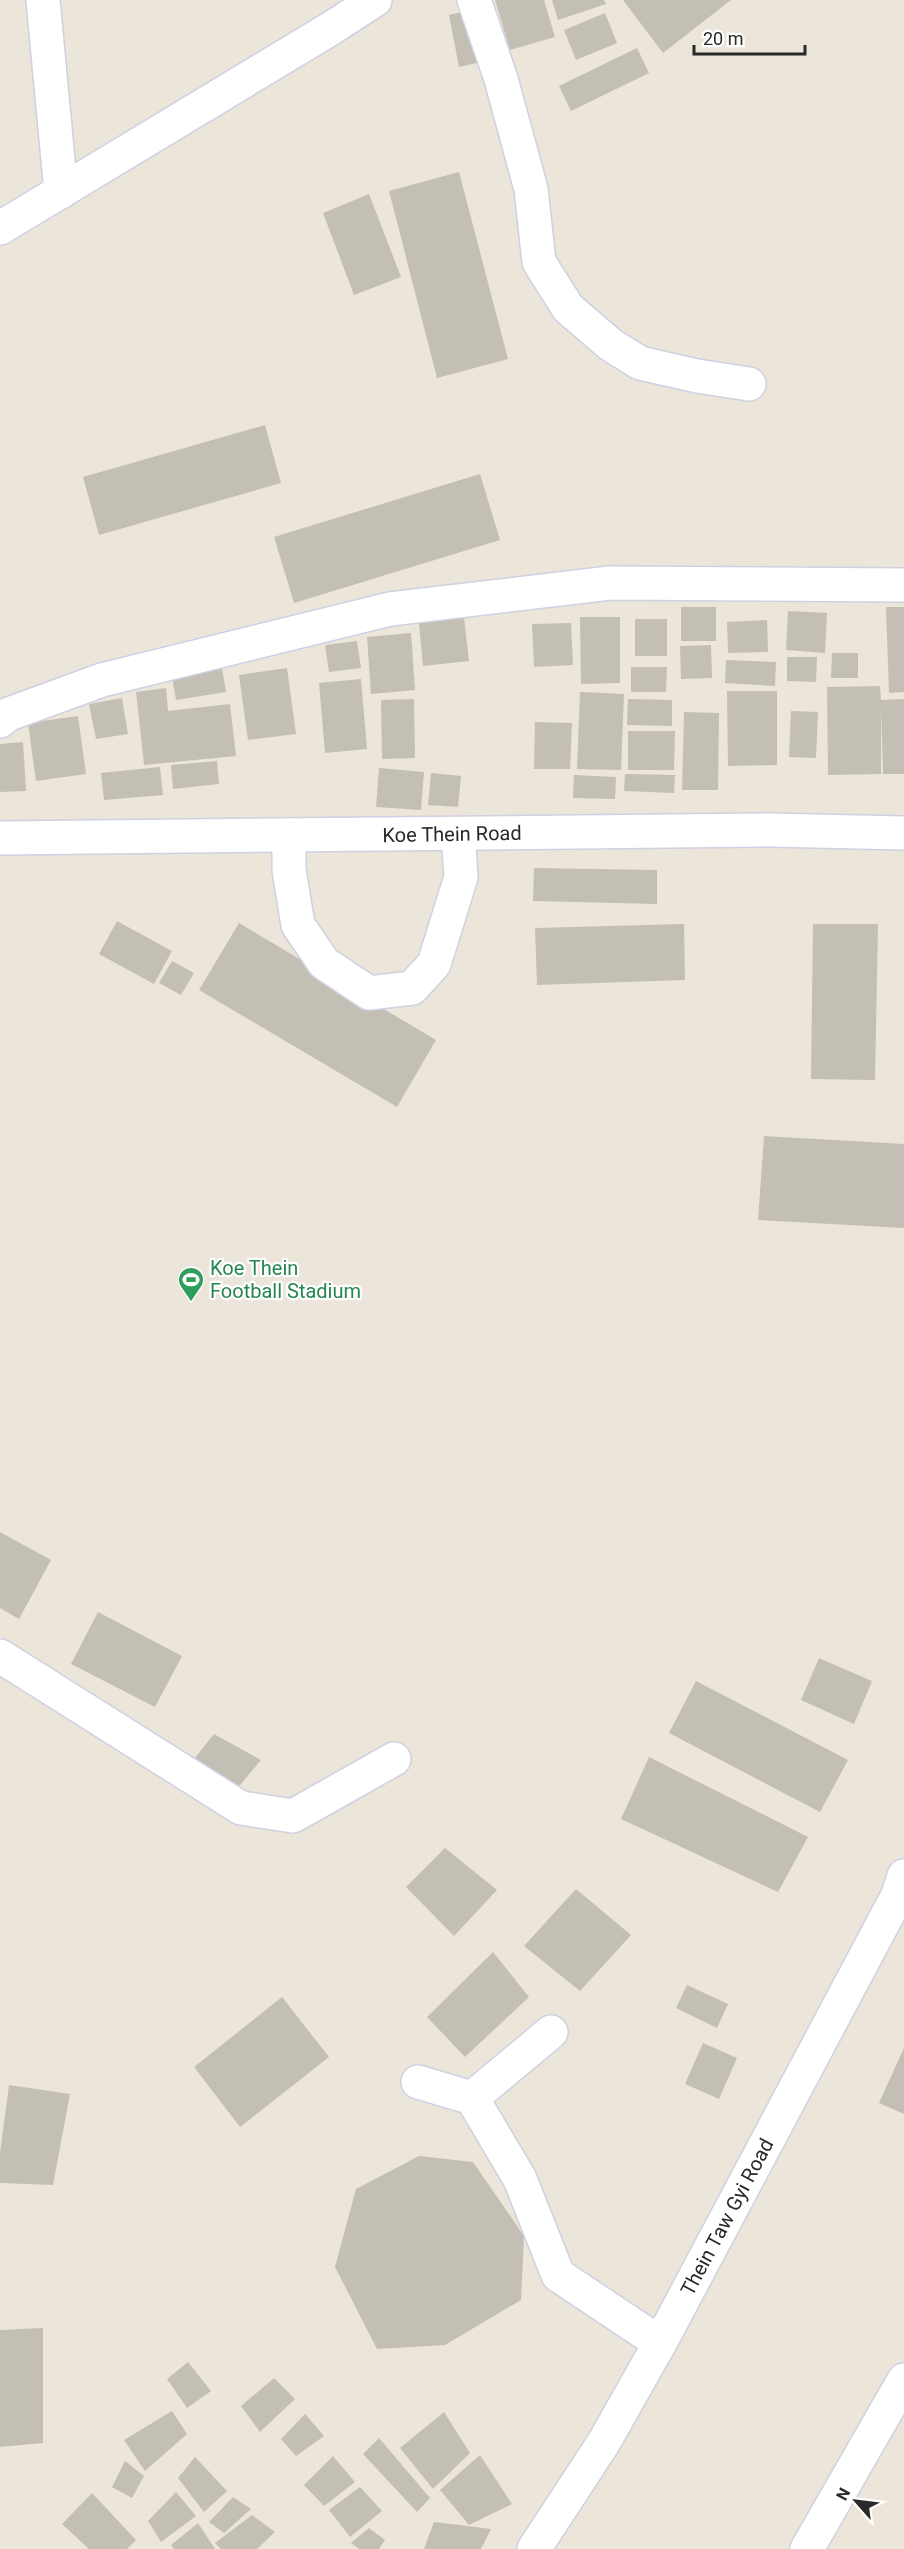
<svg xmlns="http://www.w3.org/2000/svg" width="904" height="2549" font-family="Roboto,sans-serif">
<rect width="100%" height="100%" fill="#ebe5da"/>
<g fill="#c4bfb5">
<path d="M495 0H544L555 37 510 50Z"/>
<path d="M552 0H604L606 4 558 20Z"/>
<path d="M623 0H731L663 53Z"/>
<path d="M470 10 481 62 459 67 449 15Z"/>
<path d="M605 13 617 43 576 60 564 30Z"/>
<path d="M637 48 649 73 571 111 559 86Z"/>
<path d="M459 172 508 359 437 378 389 191Z"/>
<path d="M369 194 401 277 354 295 323 213Z"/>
<path d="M265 425 281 483 99 535 83 477Z"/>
<path d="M480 474 500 540 294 603 274 537Z"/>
<rect x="681" y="607" width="35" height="34"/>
<path d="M886 607H904V692L889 693Z"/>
<path d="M788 611 827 613 825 653 786 650Z"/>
<path d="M580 617H620V683L581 684Z"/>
<path d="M464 618 469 661 423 666 419 623Z"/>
<rect x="635" y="619" width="32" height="37"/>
<path d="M767 620 768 652 728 653 727 622Z"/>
<path d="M571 623 573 665 534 667 532 624Z"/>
<path d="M411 633 415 690 371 694 367 637Z"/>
<path d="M357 641 361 668 329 672 325 645Z"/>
<path d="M711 645 712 678 681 679 680 646Z"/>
<path d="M832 653H858V678H831Z"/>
<path d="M787 657H817L816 682 787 681Z"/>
<path d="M726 660 776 662 775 686 725 683Z"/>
<path d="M631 667H667L666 692H631Z"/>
<path d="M222 668 226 692 176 700 172 676Z"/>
<path d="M287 668 296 734 248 740 239 675Z"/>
<path d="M361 679 367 749 325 753 319 683Z"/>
<path d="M880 686 881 700 904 699V774H883L881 705V774L828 775 827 687Z"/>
<path d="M166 688 168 711 230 704 236 756 144 765 136 692Z"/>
<path d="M727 691H777V765L728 766Z"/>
<path d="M580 692 624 694 621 770 577 769Z"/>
<path d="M122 698 128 734 96 739 89 704Z"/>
<path d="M414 699 415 758 382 759 381 700Z"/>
<path d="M628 699 672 700V726L627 725Z"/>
<path d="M791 711 818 712 816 758 789 757Z"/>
<path d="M684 712 719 713 718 790H682Z"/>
<path d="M78 716 86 774 36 781 28 723Z"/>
<path d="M535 722 572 723 570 769H534Z"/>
<path d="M628 731H675L674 770H628Z"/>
<path d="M23 742 26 791 0 792V744Z"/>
<path d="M217 761 219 784 173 789 171 765Z"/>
<path d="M160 767 163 795 104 800 101 773Z"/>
<path d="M379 768 424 772 421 810 376 807Z"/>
<path d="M431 773 461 776 458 807 428 805Z"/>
<path d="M625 774 675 775 674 793 624 791Z"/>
<path d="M574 775 616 777 615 799 573 798Z"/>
<path d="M534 868 657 870V904L533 901Z"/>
<path d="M117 921 172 951 154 984 99 954Z"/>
<path d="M239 923 436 1040 397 1107 199 990Z"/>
<path d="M684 924 685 980 537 985 535 928Z"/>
<path d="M813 924H878L875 1080 811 1079Z"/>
<path d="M172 961 194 973 181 995 159 983Z"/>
<path d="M764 1136 904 1144V1228L758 1220Z"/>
<path d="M0 1532 51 1560 19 1619 0 1608Z"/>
<path d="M98 1612 182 1656 155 1707 71 1664Z"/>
<path d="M819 1658 872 1681 854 1724 801 1700Z"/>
<path d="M696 1681 848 1760 820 1812 669 1733Z"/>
<path d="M214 1734 261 1760 236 1790 186 1769Z"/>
<path d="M649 1757 808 1837 778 1892 621 1819Z"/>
<path d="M445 1848 497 1890 454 1936 406 1887Z"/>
<path d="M576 1889 631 1935 580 1991 524 1946Z"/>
<path d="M493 1952 529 1997 465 2057 427 2017Z"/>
<path d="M687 1985 728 2004 717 2028 676 2008Z"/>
<path d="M282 1997 329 2057 240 2127 194 2067Z"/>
<path d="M703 2043 737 2058 719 2099 685 2084Z"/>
<path d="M904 2048V2114L879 2103Z"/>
<path d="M9 2085 70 2094 53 2185 0 2183V2153Z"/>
<path d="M419 2156 473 2162 524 2236 521 2300 445 2345 377 2349 335 2267 356 2189Z"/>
<path d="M43 2328V2443L0 2447V2330Z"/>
<path d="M188 2362 211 2391 187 2408 167 2379Z"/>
<path d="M274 2378 295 2399 260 2432 241 2406Z"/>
<path d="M172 2411 187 2434 145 2471 124 2440Z"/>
<path d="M444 2412 470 2453 433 2489 400 2448Z"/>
<path d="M305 2414 324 2436 296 2456 281 2439Z"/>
<path d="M379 2438 430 2498 417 2512 363 2454Z"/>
<path d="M480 2455 512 2504 469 2525 440 2490Z"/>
<path d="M333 2456 355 2482 324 2506 304 2485Z"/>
<path d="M195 2457 227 2491 204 2512 178 2478Z"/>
<path d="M125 2461 144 2476 132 2498 112 2487Z"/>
<path d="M360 2487 382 2511 350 2537 329 2510Z"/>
<path d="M176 2492 196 2516 161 2542 148 2521Z"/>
<path d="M92 2493 136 2540 127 2549H89L62 2524Z"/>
<path d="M233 2497 251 2509 224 2533 209 2522Z"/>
<path d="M252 2515 275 2532 257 2549H221L215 2543Z"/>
<path d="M434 2522 467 2526 491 2529 481 2549H424Z"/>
<path d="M198 2523 215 2549H174L171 2545Z"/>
<path d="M369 2528 385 2540 379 2549H359L351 2543Z"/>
</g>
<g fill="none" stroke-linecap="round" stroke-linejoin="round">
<defs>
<g id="minor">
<path d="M43 0 61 192"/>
<path d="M474 0 501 79 531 189 539 262 568 308 611 345 640 363 697 376 749 384"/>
<path d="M0 228 330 29 375 0"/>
<path d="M0 721 9 714 102 680 390 609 610 583 904 585"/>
<path d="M289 835V870L298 925 324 963 369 993 412 988 434 964 461 877 458 834"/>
<path d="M0 838 769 830 904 833"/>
<path d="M0 1656 241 1808 293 1816 394 1759"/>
<path d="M418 2082 472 2098 520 2179 558 2275 660 2343"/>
<path d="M472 2098 551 2032"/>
<path d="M534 2549 604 2442 660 2343 898 1895 904 1876"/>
<path d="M807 2549 904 2380"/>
</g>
</defs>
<use href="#minor" stroke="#cfd1e2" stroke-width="36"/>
<use href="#minor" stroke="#fff" stroke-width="33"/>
</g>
<defs>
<symbol id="stadium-pin" viewBox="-11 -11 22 30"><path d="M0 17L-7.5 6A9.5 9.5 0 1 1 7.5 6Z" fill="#2e9e5b" stroke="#fff"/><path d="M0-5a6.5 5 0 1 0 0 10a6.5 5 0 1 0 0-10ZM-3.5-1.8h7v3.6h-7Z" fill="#fff"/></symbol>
</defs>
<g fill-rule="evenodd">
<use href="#stadium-pin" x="176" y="1265" width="30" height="40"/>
</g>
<g text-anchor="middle" stroke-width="4.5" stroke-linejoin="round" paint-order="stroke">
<g font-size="20" fill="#292929" stroke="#fff">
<text transform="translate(452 834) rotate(-1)" y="7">Koe Thein Road</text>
<text transform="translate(727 2217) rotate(-62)" y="7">Thein Taw Gyi Road</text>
</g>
<g font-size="20" fill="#27864d" stroke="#fff" text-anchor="start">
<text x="210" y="1275">Koe Thein<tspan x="210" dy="23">Football Stadium</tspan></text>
</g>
</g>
<g transform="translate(856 2501) rotate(298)" stroke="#ffffff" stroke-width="4.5" paint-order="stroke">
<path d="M0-4.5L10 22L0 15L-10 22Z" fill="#292929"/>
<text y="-9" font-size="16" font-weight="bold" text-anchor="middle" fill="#292929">N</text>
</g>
<path d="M694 45v9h111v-9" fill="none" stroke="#292929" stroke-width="3"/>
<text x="703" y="45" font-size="18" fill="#292929" stroke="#ffffff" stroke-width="4.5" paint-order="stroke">20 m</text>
</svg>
